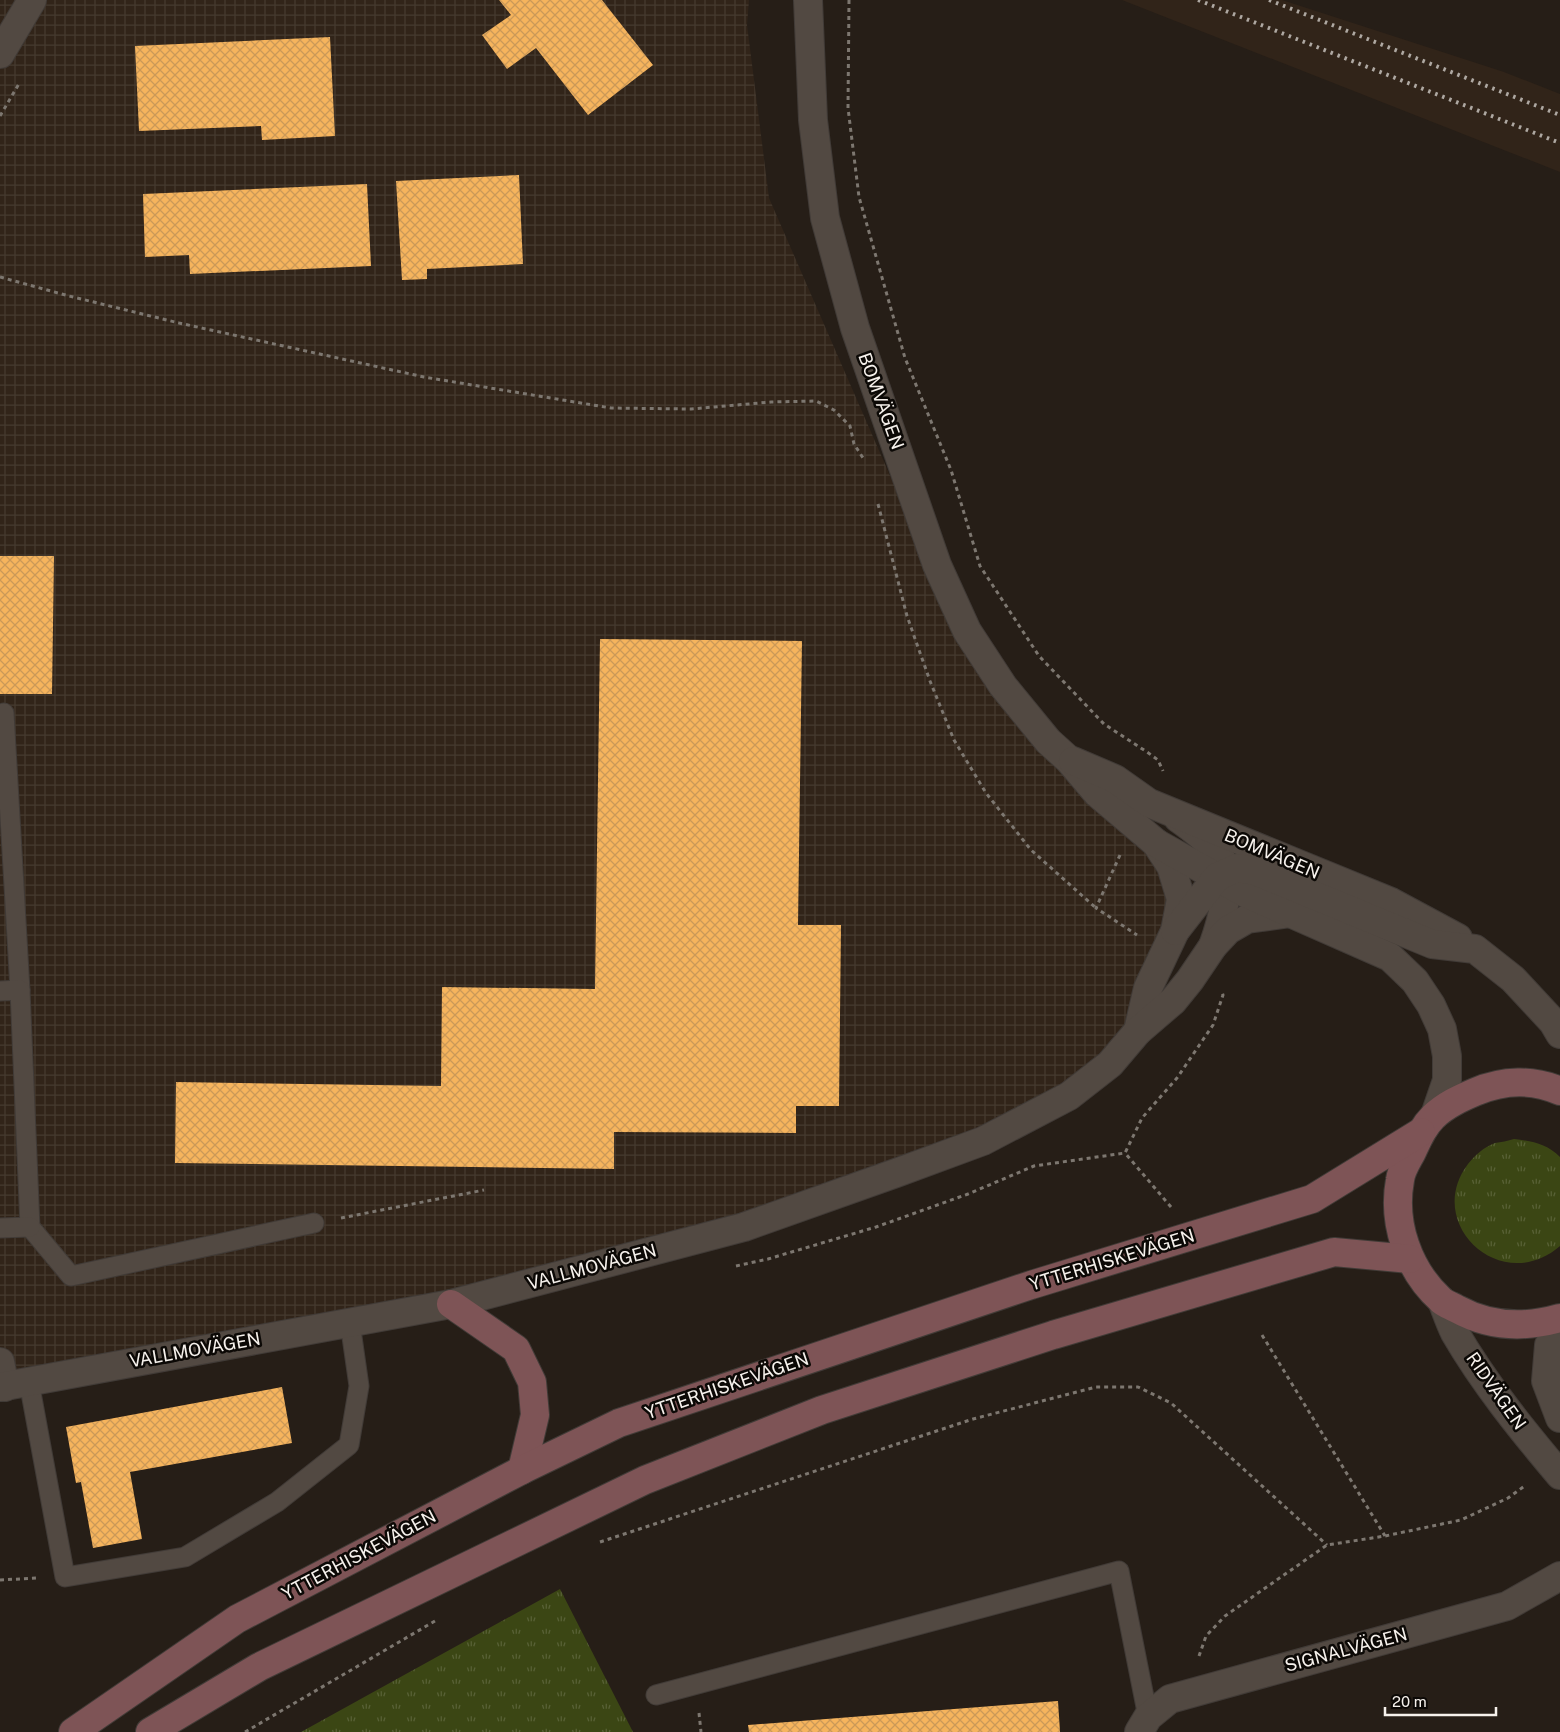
<svg xmlns="http://www.w3.org/2000/svg" width="1560" height="1732" font-family="'Public Sans',sans-serif">
<defs>
<pattern id="industrial-grid" width="8" height="8" patternUnits="userSpaceOnUse" patternTransform="scale(1.25)"><rect width="8" height="8" fill="#312419"/><path d="M0 4h8M4 0v8" fill="none" stroke="#453a2f"/></pattern>
<pattern id="grass-tufts" width="24" height="20" patternUnits="userSpaceOnUse" patternTransform="scale(1.25)"><rect width="24" height="20" fill="#3b4614"/><path d="M3 7l-1-3M5 7V3M7 7l1-3M15 17l-1-3M17 17v-4M19 17l1-3" fill="none" stroke="#586136"/></pattern>
<pattern id="building-cross-hatch" width="8" height="8" patternUnits="userSpaceOnUse" patternTransform="scale(1.25)"><rect width="8" height="8" fill="#f6b45d"/><path d="M0 0l8 8M0 8l8-8" fill="none" stroke="#cb9958"/></pattern>
</defs>
<rect width="100%" height="100%" fill="#261e17"/>
<path fill="#312419" d="M1122 0H1282L1504 72 1560 94V172Z"/>
<path fill="url(#industrial-grid)" d="M0 0H749L747 25 769 198 891 478 937 565 967 631 1133 825 1181 899 1138 1031 1069 1096 744 1227 5 1387 0 1362Z"/>
<g fill="url(#grass-tufts)">
<path d="M1514 1139C1532 1141 1547 1144 1560 1157V1246C1501 1297 1423 1223 1468 1164 1475 1155 1484 1147 1495 1143 1501 1142 1508 1141 1514 1139Z"/>
<path d="M560 1589 633 1732H301Z"/>
</g>
<g fill="url(#building-cross-hatch)">
<path d="M499 0H602L653 65 588 115 536 48 507 69 482 35 511 15Z"/>
<path d="M330 37 335 136 262 140 261 126 139 131 135 46Z"/>
<path d="M519 175 523 264 427 269V279L402 280 396 181Z"/>
<path d="M367 184 371 266 190 274 189 255 145 257 143 194Z"/>
<path d="M0 556H54L52 694H0Z"/>
<path d="M600 639 802 641 798 925H841L839 1106H796V1133L614 1132V1169L175 1163 176 1082 441 1086 442 987 595 989Z"/>
<path d="M282 1387 292 1443 130 1472 142 1539 93 1548 81 1482 76 1483 66 1427Z"/>
<path d="M1058 1701 1060 1732H749L748 1725Z"/>
</g>
<g fill="none" stroke-linecap="round" stroke-linejoin="round">
<defs>
<g id="service">
<path d="M4 713 20 990"/>
<path d="M0 991 20 990 30 1227 71 1276 314 1223"/>
<path d="M0 1228 30 1227"/>
<path d="M29 1382 65 1577 185 1557 277 1502 349 1445 359 1386 350 1323"/>
<path d="M656 1695 1119 1571 1148 1717"/>
</g>
<g id="minor">
<path d="M0 54 32 0"/>
<path d="M1178 818C1199 833 1227 853 1228 882 1229 890 1226 898 1224 905 1222 920 1218 932 1213 946"/>
<path d="M1138 1031 1148 988 1175 931 1181 899 1171 866 1156 843"/>
<path d="M1442 1301C1446 1311 1450 1323 1455 1333 1484 1383 1522 1430 1560 1475"/>
<path d="M1560 1323 1549 1345 1546 1381 1560 1418"/>
<path d="M0 1362 5 1387"/>
<path d="M0 1387 451 1304 744 1227 896 1173 983 1141 1069 1096 1110 1064 1138 1031 1173 1001 1190 980 1213 946 1228 930 1247 919 1291 913"/>
<path d="M1139 1732 1148 1717 1170 1699 1507 1606 1560 1576"/>
</g>
<g id="tertiary">
<path d="M808 0 813 120 825 218 855 328 937 565 967 631 1003 686 1048 741 1069 760 1097 793 1156 843 1247 894 1390 957 1415 981 1431 1005 1442 1029 1447 1056V1080L1435 1115"/>
<path d="M1073 761 1115 779 1149 803 1391 902 1458 938"/>
<path d="M1175 931 1217 877 1237 868 1255 871 1432 944 1475 949 1513 979 1553 1022 1560 1034"/>
</g>
<g id="secondary">
<path d="M1560 1091C1533 1079 1503 1080 1475 1092 1461 1098 1445 1105 1433 1117 1423 1127 1418 1139 1412 1152 1408 1160 1401 1170 1400 1180 1392 1223 1408 1270 1441 1300 1445 1304 1452 1306 1457 1309 1490 1327 1525 1328 1560 1318"/>
<path d="M451 1304 516 1349 532 1382 535 1415 522 1470"/>
<path d="M73 1732 237 1619 522 1470 619 1423 1031 1285 1312 1199 1421 1132"/>
<path d="M150 1732 259 1667 645 1480 822 1410 1053 1335 1334 1252 1410 1259"/>
</g>
</defs>
<use href="#service" stroke="#413b37" stroke-width="21"/>
<use href="#minor" stroke="#413b37" stroke-width="30"/>
<use href="#tertiary" stroke="#413b37" stroke-width="30"/>
<use href="#secondary" stroke="#413b37" stroke-width="30"/>
<g stroke="#7d7770" stroke-width="3" stroke-dasharray="4 4" stroke-linecap="butt">
<path d="M849 0 848 108 859 197 905 358 951 470 980 566 1039 656 1104 724 1147 752 1158 760 1163 771"/>
<path d="M0 116 20 82"/>
<path d="M0 277 69 296 179 323 424 377 611 408 691 409 771 402 816 401 834 410 850 426 854 444 863 458"/>
<path d="M878 504 907 616 930 681 954 740 986 793 1031 850 1096 908"/>
<path d="M1120 855 1096 908 1137 935"/>
<path d="M1171 1207 1125 1153 1142 1118 1177 1078 1213 1025 1223 995 1222 992"/>
<path d="M341 1218 484 1190"/>
<path d="M736 1266 768 1259 876 1227 968 1194 1034 1166 1125 1153"/>
<path d="M1262 1335 1385 1536"/>
<path d="M600 1542 973 1419 1096 1387H1138L1171 1403 1327 1545"/>
<path d="M0 1580 37 1578"/>
<path d="M1199 1656 1206 1636 1225 1616 1327 1545 1385 1536 1461 1520 1508 1498 1526 1485"/>
<path d="M699 1713 701 1732"/>
<path d="M245 1732 435 1621"/>
</g>
<use href="#service" stroke="#524942" stroke-width="19"/>
<use href="#minor" stroke="#524942" stroke-width="28"/>
<use href="#tertiary" stroke="#524942" stroke-width="28"/>
<use href="#secondary" stroke="#7e5456" stroke-width="28"/>
<g stroke="#aea8a2" stroke-width="4" stroke-dasharray="2.5 5" stroke-linecap="butt">
<path d="M1198 0 1560 143"/>
<path d="M1269 0 1560 115"/>
</g>
</g>
<g text-anchor="middle" stroke-width="5" stroke-linejoin="round" paint-order="stroke">
<g font-size="18" fill="#f6f1ec" stroke="#0c0906">
<text transform="translate(881 401) rotate(70)" y="6">BOMVÄGEN</text>
<text transform="translate(1272 854) rotate(23)" y="6">BOMVÄGEN</text>
<text transform="translate(1112 1260) rotate(-17)" y="6">YTTERHISKEVÄGEN</text>
<text transform="translate(592 1267) rotate(-15)" y="6">VALLMOVÄGEN</text>
<text transform="translate(195 1350) rotate(-10)" y="6">VALLMOVÄGEN</text>
<text transform="translate(727 1386) rotate(-19)" y="6">YTTERHISKEVÄGEN</text>
<text transform="translate(1496 1391) rotate(55)" y="6">RIDVÄGEN</text>
<text transform="translate(359 1555) rotate(-28)" y="6">YTTERHISKEVÄGEN</text>
<text transform="translate(1346 1650) rotate(-15)" y="6">SIGNALVÄGEN</text>
</g>
</g>
<path d="M1385 1707v8h111v-8" fill="none" stroke="#f6f1ec" stroke-width="2.5"/>
<text x="1392" y="1707" font-size="15" fill="#f6f1ec" stroke="#0c0906" stroke-width="4" paint-order="stroke">20 m</text>
</svg>
